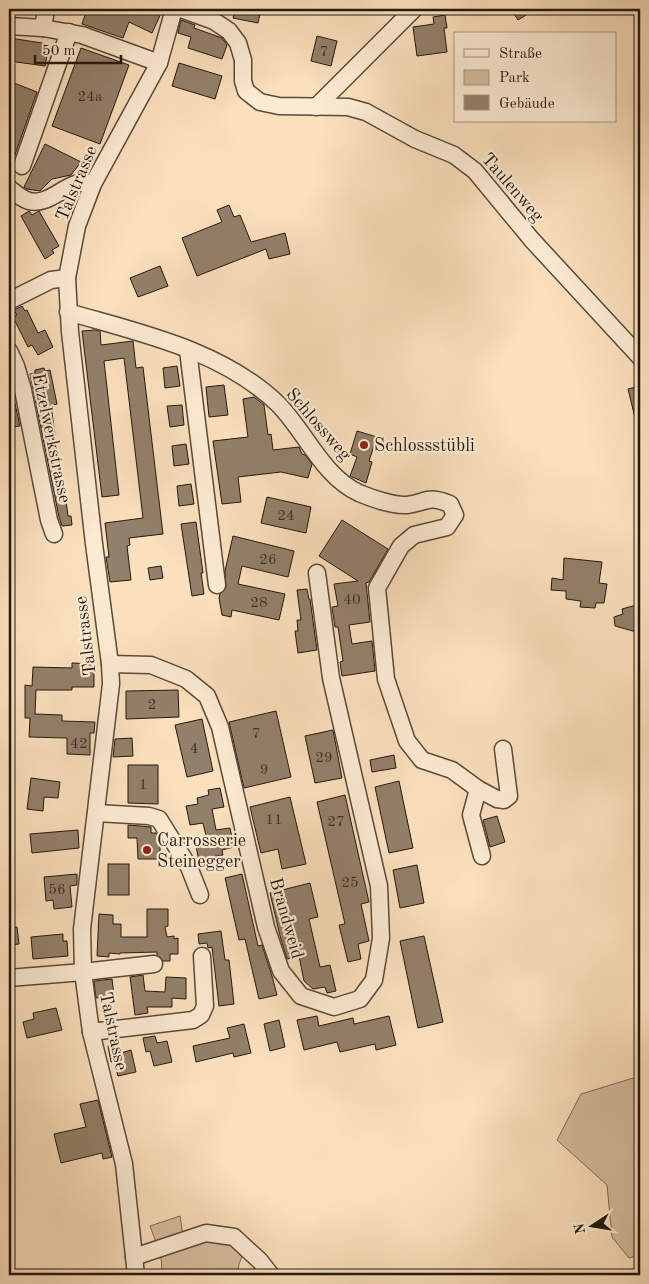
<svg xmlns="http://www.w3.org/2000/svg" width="649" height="1284" font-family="'Old Standard TT',serif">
<rect width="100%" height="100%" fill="#fbe0bc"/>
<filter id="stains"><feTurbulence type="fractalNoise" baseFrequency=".004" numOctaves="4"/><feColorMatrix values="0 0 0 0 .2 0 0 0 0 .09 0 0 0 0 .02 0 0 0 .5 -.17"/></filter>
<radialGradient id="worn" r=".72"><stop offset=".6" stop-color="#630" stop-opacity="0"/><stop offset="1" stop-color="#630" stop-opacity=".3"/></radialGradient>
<g fill="#d6be9f" stroke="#7c6b58">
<path d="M640 1076V1255L629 1258 612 1237 607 1185 557 1140 581 1094Z"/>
<path d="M180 1216 184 1242 234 1237 243 1254 239 1264 238 1272 233 1275H178L162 1273 161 1256 150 1226Z"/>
</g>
<g fill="#93806a" stroke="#221811">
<path d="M87 9H163L152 33 129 22 123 38 82 24Z"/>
<path d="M235 9H261L258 23 233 18Z"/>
<path d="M511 9H536L518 20Z"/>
<path d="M445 15 447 28H444L447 52 417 56 413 27 434 24 433 17Z"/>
<path d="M181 20 195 25 194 28 222 38 227 45 222 59 188 48 191 37 178 33Z"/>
<path d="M317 36 337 41 331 66 311 61Z"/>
<path d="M9 38 49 44 45 66 9 61Z"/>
<path d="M81 48 129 65 100 144 52 126Z"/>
<path d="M179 63 222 76 215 99 172 86Z"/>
<path d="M9 81 37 92 10 169 9 168Z"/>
<path d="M45 144 81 162 71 175 52 179 40 191 27 189 24 187Z"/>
<path d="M229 205 234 217 240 215 251 242 285 233 290 254 269 259 266 249 197 276 182 238 222 222 217 210Z"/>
<path d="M29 211 32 215 39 211 59 246 52 250 54 253 45 259 21 216Z"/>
<path d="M160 266 168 286 138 297 130 278Z"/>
<path d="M22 306 25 311 27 310 38 333 45 330 53 347 38 355 32 345 28 347 13 317 17 315 14 310Z"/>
<path d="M95 330 100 331 101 345 133 341 136 368 143 367 163 534 129 538 130 545 127 546 131 580 110 582 106 557H109L105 523 143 518 124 358 104 361 119 495 102 497 82 331Z"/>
<path d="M177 366 180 386 165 388 163 368Z"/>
<path d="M44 368 45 371 50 370 57 404 51 406 62 485 64 484 68 516H71L72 525 62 526 59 517 30 374 35 373V370Z"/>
<path d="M9 377 20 426 12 427 9 409Z"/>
<path d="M224 385 228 415 209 417 206 387Z"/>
<path d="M640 386V426H637L628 389Z"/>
<path d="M254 397 264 405 268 435 271 434 273 450 299 447 302 454 305 455 312 464 308 478 281 472 238 477 241 502 222 504 213 441 248 437 243 399Z"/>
<path d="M182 405 184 425 170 427 167 406Z"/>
<path d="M357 431 377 437 369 461 372 462 366 483 350 476 357 457 350 454Z"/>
<path d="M186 444 189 464 174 466 172 446Z"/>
<path d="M191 484 194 504 179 506 177 486Z"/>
<path d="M267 497 311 507 306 533 261 523Z"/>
<path d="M342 520 388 549 369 582 366 583 370 622 349 625 352 644 372 641 375 671 342 676 340 662 343 661 338 627H335L332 607 338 606 334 584 358 581 319 556Z"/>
<path d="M196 522 203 573H201L204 594 192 596 181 524Z"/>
<path d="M233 536 294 551 288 577 242 566 238 584 285 594 279 620 232 610 231 617 222 615 219 598 220 594 226 588 225 571Z"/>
<path d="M564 558 602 562 599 583 607 584 604 603H596L595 608 580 607 581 601 566 599V591L551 590 552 578 563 580Z"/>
<path d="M161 566 163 578 150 580 148 568Z"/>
<path d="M307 589 309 599H310L317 650 298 653 295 631H298L297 620H301L297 590Z"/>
<path d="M640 604V633L615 626 614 617 623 614 622 609Z"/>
<path d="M72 663 94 664V687H72V690H36L35 714 62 715V721L95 722 94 733H90V755L67 754V738L29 737 30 718H25V685L32 686 33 667 72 668Z"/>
<path d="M178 690 179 717 126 719V691Z"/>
<path d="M276 711 291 777 244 788 229 722Z"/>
<path d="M202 719 213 771 187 777 175 725Z"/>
<path d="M333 730 342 778 315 783 305 736Z"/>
<path d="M132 738 133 756 113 757 115 739Z"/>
<path d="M394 755 396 768 372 772 370 760Z"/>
<path d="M128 765H158V804L128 803Z"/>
<path d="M31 778 60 782 58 798 44 797 43 811 27 809Z"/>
<path d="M399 781 413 848 389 853 375 787Z"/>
<path d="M220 788 224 807 212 809 216 830 230 828 234 847 222 850 223 855 211 857 212 863 200 866 196 846 208 844 203 823 190 825 186 806 198 804 197 798 209 795 208 790Z"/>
<path d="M345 795 369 902 361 904 369 941 358 944 361 959 348 962 339 925 345 924 317 802Z"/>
<path d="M290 797 306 864 282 869 278 849 261 853 250 807Z"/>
<path d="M497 816 505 842 490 847 483 820Z"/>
<path d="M128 825 151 827V833H156L160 840V859H138L137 838H128Z"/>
<path d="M78 830 79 848 32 853 30 834Z"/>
<rect x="108" y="864" width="21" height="31"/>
<path d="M417 865 424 903 400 908 393 870Z"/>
<path d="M77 874V885L70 886 72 907 54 909 53 900 46 901 44 877Z"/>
<path d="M242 874 258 946 262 945 272 976 277 995 259 999 245 939 239 940 225 878Z"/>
<path d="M310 883 318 917 309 919 320 967 330 965 336 991 327 993 325 987 313 989 304 981 299 956 287 959 280 936 270 893Z"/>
<path d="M147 909H168V926L165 927 167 937 174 936V939L178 938V954H170V961H163L157 955V952L120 953V954L109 953V957L97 956 99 914 113 915V924H121V937H147Z"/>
<path d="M17 927 19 944 9 945V928Z"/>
<path d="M221 931 225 960H229L234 1004 219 1006 212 947 208 948 207 943 199 944 198 934Z"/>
<path d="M63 934V941H67L68 956 33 959 31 937Z"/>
<path d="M424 936 443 1022 418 1028 400 941Z"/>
<path d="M143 975 145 991 165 992 166 977 186 978V999L172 998V1007H147L148 1013 135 1015 130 977Z"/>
<path d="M112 979 114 996 96 998 94 981Z"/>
<path d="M56 1008 62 1030 27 1038 23 1022 34 1019 33 1013Z"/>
<path d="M317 1016 319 1026 353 1018 354 1024 389 1016 396 1045 376 1050 375 1044 340 1052 337 1042 304 1050 297 1020Z"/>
<path d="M279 1020 285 1047 270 1051 264 1024Z"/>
<path d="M244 1024 251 1053 234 1057 233 1053 196 1062 193 1046 230 1038 227 1028Z"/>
<path d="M155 1036 157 1043 167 1041 172 1062 154 1066 150 1051 146 1052 143 1038Z"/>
<path d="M119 1044 121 1053 131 1050 136 1072 118 1076 114 1061 111 1062 108 1046Z"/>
<path d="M98 1100 112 1157 103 1159 102 1153 61 1163 54 1134 86 1127 80 1104Z"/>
</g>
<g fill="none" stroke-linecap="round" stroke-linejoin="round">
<defs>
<g id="minor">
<path d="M181 9 214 21 229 31 238 43 243 60V81L246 91 260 102 279 106 348 107 366 112 415 139 454 155 475 171 532 240 640 357"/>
<path d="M9 26 43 28 82 35 159 63"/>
<path d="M43 28 46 9"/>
<path d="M316 107 414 9"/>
<path d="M22 166 69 32"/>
<path d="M9 188C15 193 22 199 29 201 52 207 70 175 93 184"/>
<path d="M9 301 51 280 67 278"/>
<path d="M68 312C140 333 222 350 278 404 305 431 323 477 359 493 371 498 394 506 407 505 428 502 427 495 450 504L455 515 447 527 414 535 401 546 377 588 386 679 407 741 422 760 452 770 478 789 497 799 504 800 509 796 503 749"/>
<path d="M188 350 217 585"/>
<path d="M9 351 16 366 23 390 49 520 54 534"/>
<path d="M110 664 151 665 186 679 207 696 220 727 266 927 281 971 301 996 334 1007 360 999 374 980 381 938 379 886 331 678 317 573"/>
<path d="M478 789 471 815 482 856"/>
<path d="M96 813 149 816 159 819 189 867 200 895"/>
<path d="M9 978 83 972 154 964"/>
<path d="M91 1032 193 1020 201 1015 205 1006 202 956"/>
<path d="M134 1257 206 1233 234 1237 260 1261 271 1275"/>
<path d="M136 1275 124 1164 91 1032 83 972 82 929 111 684 110 664 94 544 70 332 67 278 77 226 93 184 159 63 174 9"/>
</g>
</defs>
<use href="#minor" stroke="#584a3c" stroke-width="19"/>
<use href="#minor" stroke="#fcebd3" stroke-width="16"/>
</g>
<g fill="#8f2418" stroke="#fcebd3" stroke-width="2">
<circle cx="364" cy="445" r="5"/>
<circle cx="147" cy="850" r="5"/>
</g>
<g text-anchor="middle" stroke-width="4.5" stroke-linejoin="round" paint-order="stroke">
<g font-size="15" fill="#3e3227">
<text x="324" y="56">7</text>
<text x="90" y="101">24a</text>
<text x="286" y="520">24</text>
<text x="268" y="564">26</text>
<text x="352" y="604">40</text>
<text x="259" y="607">28</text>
<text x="152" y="709">2</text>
<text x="256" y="738">7</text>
<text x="79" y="748">42</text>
<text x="194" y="753">4</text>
<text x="324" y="762">29</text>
<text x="264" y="774">9</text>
<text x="143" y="789">1</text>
<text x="274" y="824">11</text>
<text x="336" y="826">27</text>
<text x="350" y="887">25</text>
<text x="57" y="894">56</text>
</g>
<g font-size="18" fill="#221811" stroke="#fcebd3">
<text transform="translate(76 183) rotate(-67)" y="6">Talstrasse</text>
<text transform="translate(513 187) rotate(49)" y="6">Taulenweg</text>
<text transform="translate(319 424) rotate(49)" y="6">Schlossweg</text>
<text transform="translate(52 438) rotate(78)" y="6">Etzelwerkstrasse</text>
<text transform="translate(85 636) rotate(-97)" y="6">Talstrasse</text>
<text transform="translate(287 918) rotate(74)" y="6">Brandweid</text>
<text transform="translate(114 1031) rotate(78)" y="6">Talstrasse</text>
</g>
<g font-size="18" fill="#221811" stroke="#fcebd3" text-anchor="start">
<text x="374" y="451">Schlossstübli</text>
<text x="157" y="846">Carrosserie<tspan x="157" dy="21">Steinegger</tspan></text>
</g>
</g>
<rect width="649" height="1284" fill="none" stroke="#fbe0bc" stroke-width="30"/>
<rect x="10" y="10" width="629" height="1264" fill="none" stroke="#221811" stroke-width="2.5"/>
<rect x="15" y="15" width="619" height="1254" fill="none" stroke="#221811"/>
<rect x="454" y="32" width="162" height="90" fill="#fcebd3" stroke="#a59785"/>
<rect x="464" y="49" width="25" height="8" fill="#fcebd3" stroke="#a59785"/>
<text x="499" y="58" font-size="15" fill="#221811">Straße</text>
<rect x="464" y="70" width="25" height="15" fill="#d6be9f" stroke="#a59785"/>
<text x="499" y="82" font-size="15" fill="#221811">Park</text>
<rect x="464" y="95" width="25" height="15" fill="#93806a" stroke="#a59785"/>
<text x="499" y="108" font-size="15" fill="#221811">Gebäude</text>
<g transform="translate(592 1226) rotate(258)" stroke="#fcebd3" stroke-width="4" paint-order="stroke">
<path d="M0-4L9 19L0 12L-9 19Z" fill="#221811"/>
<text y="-8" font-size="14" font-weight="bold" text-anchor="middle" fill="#221811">N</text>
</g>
<path d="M35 55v8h86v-8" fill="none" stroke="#221811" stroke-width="2.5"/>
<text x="42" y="55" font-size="15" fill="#221811" stroke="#fcebd3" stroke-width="4" paint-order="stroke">50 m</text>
<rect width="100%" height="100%" filter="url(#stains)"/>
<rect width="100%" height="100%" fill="url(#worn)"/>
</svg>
